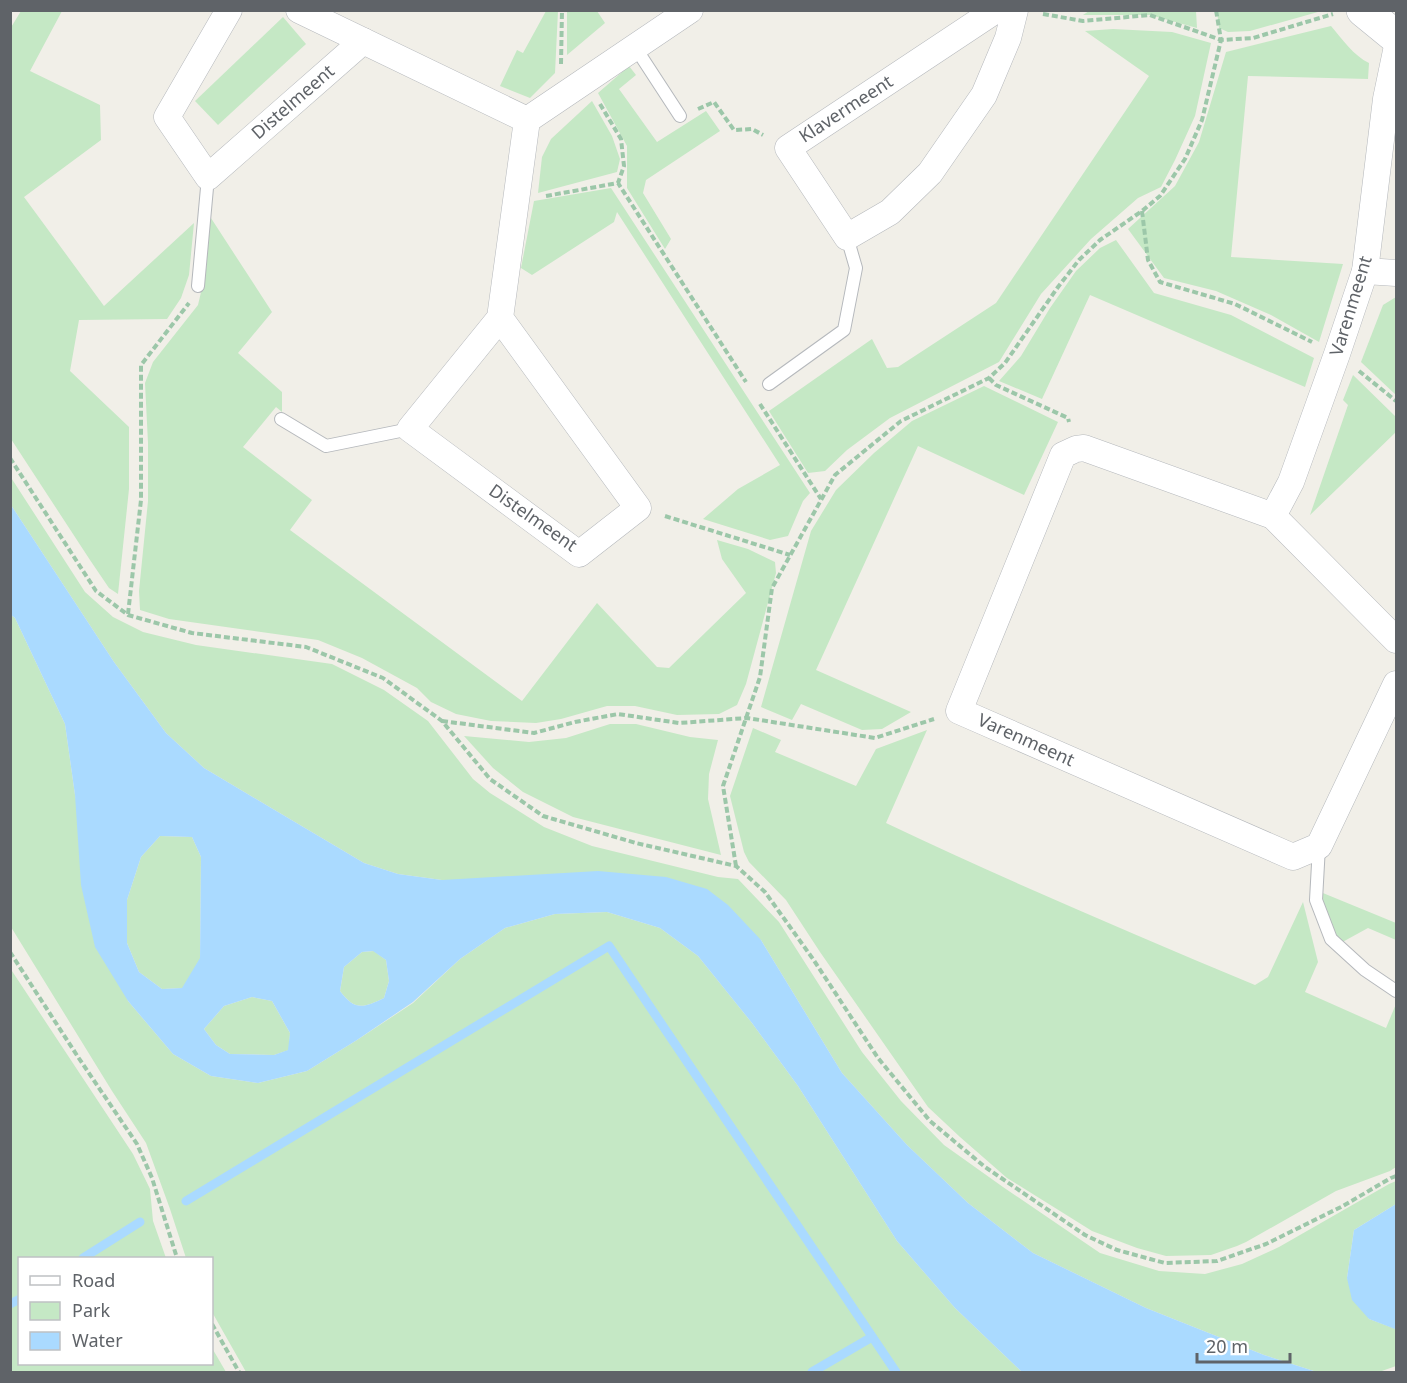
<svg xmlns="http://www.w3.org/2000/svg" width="1407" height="1383" font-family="'Noto Sans',sans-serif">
<rect width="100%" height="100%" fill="#f1efe8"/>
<g fill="#c5e8c5">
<path d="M1317 10 1318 12 1250 31 1228 32 1219 28 1217 11Z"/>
<path d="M21 11H62L30 71 100 105 101 140 24 197 104 306 194 223 189 275 181 298 167 319 79 320 70 371 129 427V489L118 594 109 588 90 560 11 439 10 29Z"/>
<path d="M546 11H558L555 73 530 98 500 86 517 50 523 53Z"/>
<path d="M567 11H597L605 23 567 55Z"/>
<path d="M1089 11H1196L1197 28 1150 15H1083Z"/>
<path d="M283 17 306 44 218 125 195 101Z"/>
<path d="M1331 26C1342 39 1354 56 1369 63L1368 79 1248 76 1231 257 1343 264 1319 342 1271 315 1216 291 1164 278 1128 229 1175 186 1199 142 1226 52Z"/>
<path d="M1113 29 1172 32 1211 43 1195 116 1175 160 1161 187 1138 198 1091 239 1041 294 999 362 890 418 847 450 825 471 808 473 769 411 872 339 887 368 898 367 996 303 1149 76 1085 31Z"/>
<path d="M629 66 636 75 619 89 657 142 706 111 720 131 646 180 643 193 671 239 665 249 627 188V146L598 93Z"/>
<path d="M592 101 612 136 620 159 617 172 538 193 542 157 551 139Z"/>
<path d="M611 188 810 493 803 501 788 536 770 540 703 519 738 489 780 465 617 212 614 222 532 275 521 268 534 201Z"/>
<path d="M209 215 272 312 238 353 282 392V412L276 407 243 447 312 500 290 530 522 701 597 603 657 667 669 668 746 593 722 559 717 540 748 549 775 562 776 573 746 684 737 705 719 714 677 715 635 706H607L561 719 536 723 491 721 456 714 431 702 417 688 362 658 318 640 169 619 140 610 139 591 148 501V443L145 383 153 362 198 305 206 271Z"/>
<path d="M1116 240 1154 293 1231 315 1314 358 1305 387 1090 295 1042 399 999 381 1021 356 1050 308 1076 271 1100 248Z"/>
<path d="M1396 297V395L1361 362 1383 305Z"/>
<path d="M1353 375 1396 417V432L1310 515 1348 405 1343 400Z"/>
<path d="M984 386 1058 422 1024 495 918 446 816 670 911 712 882 729 862 730 801 704 792 720 761 707 811 531 836 490 874 453 912 421Z"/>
<path d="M10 476 85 592 113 617 143 632 196 645 332 664 384 690 428 721 473 779 490 793 544 827 592 846 718 877 738 879 779 922 862 1052 901 1101 944 1145 1003 1187 1100 1253 1159 1271 1205 1274 1242 1264 1279 1247 1389 1184 1396 1181V1204L1354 1230 1347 1278 1369 1319 1396 1329V1366L1379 1372H1317L1264 1355 1146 1308 1033 1253 968 1203 907 1145 842 1073 761 940 442 880 398 874 364 863 204 768 166 733 114 662 11 505Z"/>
<path d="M11 615 15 618 65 724 75 795 128 1001 173 1054 211 1076 258 1083 307 1071 357 1040 413 1003 460 959 505 928 555 914 607 912 660 928 698 956 752 1023 798 1086 897 1241 955 1308 1022 1372H246L212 1312V1258H186L170 1209 146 1143 112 1091 11 927Z"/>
<path d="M610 724H636L690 737 718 740 709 774 708 799 721 855 573 817 523 792 493 768 464 736 529 742 566 738Z"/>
<path d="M753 728 781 740 775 752 856 786 876 749 927 730 886 823C1008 881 1131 933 1255 985L1268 977 1303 902 1318 962 1305 992 1386 1028 1396 1004V1167L1390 1171 1336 1191 1246 1242 1237 1246 1211 1255 1166 1256 1137 1248 1092 1231 1007 1178 960 1137 928 1107 820 952 786 900 749 862 744 852 730 796Z"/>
<path d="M160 836 192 837 201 857 200 959 183 988 162 989 139 972 127 943V900L141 857Z"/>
<path d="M1318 891 1396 923V940L1368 928 1337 945Z"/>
<path d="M374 951 386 960 389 981 384 998C363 1008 355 1011 340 991L344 967 362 952Z"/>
<path d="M10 968 133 1154 150 1189 153 1221 166 1258H20V1364H212V1348L226 1372H11Z"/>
<path d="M252 997 272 1001 290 1033 289 1050 274 1055 230 1054 216 1045 204 1029 224 1006Z"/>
</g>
<g fill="#aadaff" fill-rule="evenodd">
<path d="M11 505 114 662 166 733 204 768 364 863 398 874 442 880 598 871 666 877 707 889 728 905 761 940 842 1073 907 1145 968 1203 1033 1253 1146 1308 1264 1355 1317 1372H1022L955 1308 897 1241 798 1086 752 1023 698 956 660 928 607 912 555 914 505 928 460 959 413 1002 357 1040 307 1071 258 1083 211 1076 173 1054 128 1001 95 947 81 885 75 795 65 724 15 618 11 615ZM160 836 192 837 201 857 200 958 182 988 162 989 139 972 127 943V900L141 857ZM373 951 386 960 389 981 384 998C363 1008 355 1011 340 991L344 967 362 952ZM252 997 272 1001 290 1033 288 1050 274 1055 230 1054 216 1045 204 1029 224 1006Z"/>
<path d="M1396 1204V1329H1395L1369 1319 1352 1300 1347 1278 1354 1230Z"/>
</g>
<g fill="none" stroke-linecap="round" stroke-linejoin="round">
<g stroke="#aadaff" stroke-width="9">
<path d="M186 1201 609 946 896 1372"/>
<path d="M83 1258 140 1222"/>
<path d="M10 1304 20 1299"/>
<path d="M812 1372 872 1337"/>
</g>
<defs>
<g id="lane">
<path d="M635 47 680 116"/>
<path d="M198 286 208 177"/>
<path d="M769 384 844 330 856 268 847 237"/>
<path d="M281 419 326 446 410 429"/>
<path d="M1319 846 1316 900 1331 939 1365 970 1396 991"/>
</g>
<g id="street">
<path d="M229 10 167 117 208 177 363 41"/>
<path d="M299 10 527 120"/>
<path d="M996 10 788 148 847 237 890 212 930 173 984 95 1008 38 1015 10"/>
<path d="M1365 271 1396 273"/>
<path d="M500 318 638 508 579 554 410 429 500 318 527 120 690 10"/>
<path d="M1273 516 1291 482 1337 354 1365 271 1386 99 1396 51"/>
<path d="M1396 640 1273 516 1084 448 1076 449 1063 455 959 711 1293 857 1319 846 1396 684"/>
</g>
<path id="secondary" d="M1363 10 1396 37"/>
</defs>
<use href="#lane" stroke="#b5b8bc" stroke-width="14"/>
<use href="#street" stroke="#b5b8bc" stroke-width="27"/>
<use href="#secondary" stroke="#b6babf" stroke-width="34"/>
<g stroke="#9cc7a9" stroke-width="4" stroke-dasharray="6 3" stroke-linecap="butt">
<path d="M10 11 11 10"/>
<path d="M1043 14 1083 21 1150 15 1221 40 1216 10"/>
<path d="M561 64 562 10"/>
<path d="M600 104 621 139 624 166 618 183"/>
<path d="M698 109 714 102 734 130 752 129 763 135"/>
<path d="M546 196 618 183 746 382"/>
<path d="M1142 211 1148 260 1160 282 1235 304 1312 342"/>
<path d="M1359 371 1396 401"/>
<path d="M989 378 996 385 1068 418 1069 422"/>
<path d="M760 404 821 499"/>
<path d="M10 458 96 591 128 615 192 633 306 647 383 678 442 721 490 779 543 816 636 843 736 866 765 892 813 959 878 1058 930 1121 985 1167 1085 1235 1117 1250 1165 1263 1217 1261 1266 1244 1341 1207 1391 1178 1396 1176"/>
<path d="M665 516 790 555"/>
<path d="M128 614 141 500V365L189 303"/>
<path d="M442 721 534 733 575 722 618 714 679 723 747 718 875 738 934 719"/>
<path d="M736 866 723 786 760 677 772 588 835 475 901 421 989 378 1005 363 1058 287 1079 260 1100 240 1142 211 1160 196 1185 159 1202 120 1221 40 1253 38 1333 14"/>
<path d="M10 952 78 1057 137 1144 152 1178 177 1258"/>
<path d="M212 1324 239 1372"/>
</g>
<use href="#lane" stroke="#fff" stroke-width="12"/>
<use href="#street" stroke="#fff" stroke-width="26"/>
<use href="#secondary" stroke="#fff" stroke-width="33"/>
</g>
<g text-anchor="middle" stroke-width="4.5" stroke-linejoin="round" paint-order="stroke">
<g font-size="18" fill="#5f6368" stroke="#fff">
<text transform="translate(293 102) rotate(-41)" y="6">Distelmeent</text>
<text transform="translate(846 109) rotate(-33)" y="6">Klavermeent</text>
<text transform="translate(1351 306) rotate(-73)" y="6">Varenmeent</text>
<text transform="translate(533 518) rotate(35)" y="6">Distelmeent</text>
<text transform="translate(1026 740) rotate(24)" y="6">Varenmeent</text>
</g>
</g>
<rect width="1407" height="1383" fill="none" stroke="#5f6368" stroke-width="24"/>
<rect x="18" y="1257" width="195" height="108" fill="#ffffff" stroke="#bfc1c3" stroke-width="1.5"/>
<rect x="30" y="1276" width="30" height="9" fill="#ffffff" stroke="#bfc1c3" stroke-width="1.5"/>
<text x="72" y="1287" font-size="18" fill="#5f6368">Road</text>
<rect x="30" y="1302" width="30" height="18" fill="#c5e8c5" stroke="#bfc1c3" stroke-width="1.5"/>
<text x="72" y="1317" font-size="18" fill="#5f6368">Park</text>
<rect x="30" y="1332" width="30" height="18" fill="#aadaff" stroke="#bfc1c3" stroke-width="1.5"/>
<text x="72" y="1347" font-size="18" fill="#5f6368">Water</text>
<path d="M1197 1353v9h93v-9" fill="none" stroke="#5f6368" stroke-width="3"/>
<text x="1206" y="1353" font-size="18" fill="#5f6368" stroke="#ffffff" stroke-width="4.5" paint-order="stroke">20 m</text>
</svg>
